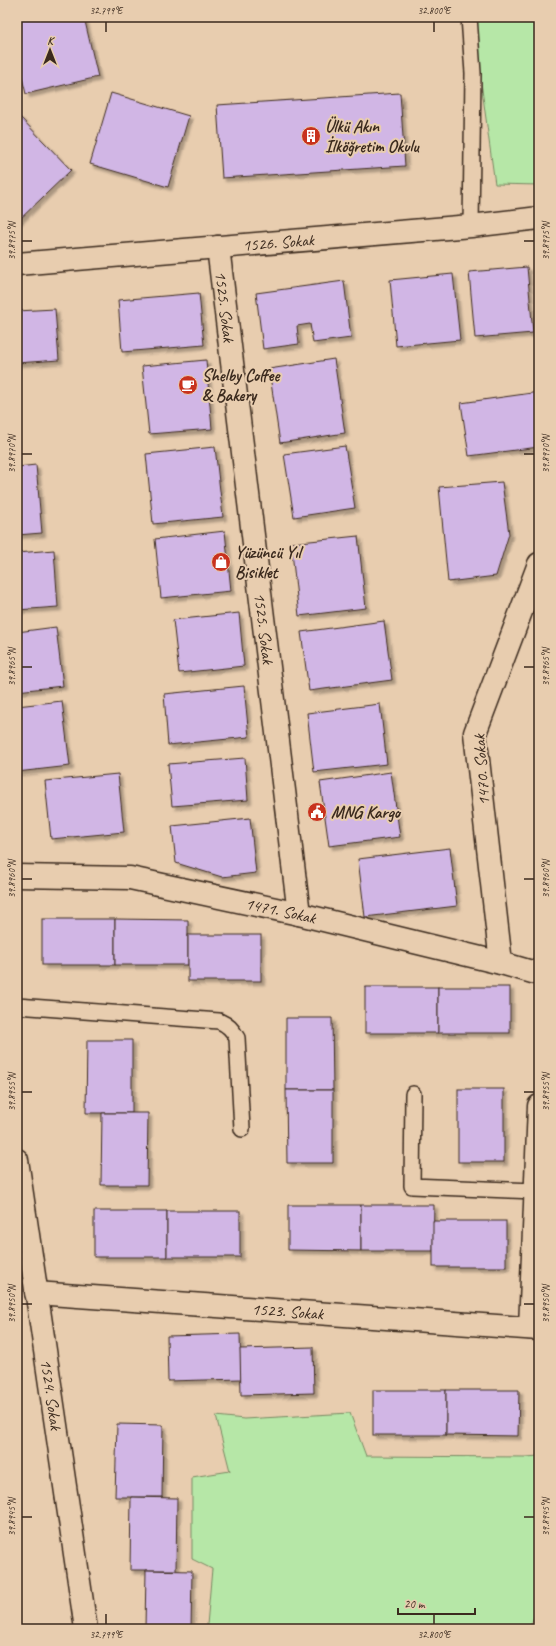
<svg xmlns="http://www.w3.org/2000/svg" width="556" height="1646" font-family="Caveat,sans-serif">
<defs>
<filter id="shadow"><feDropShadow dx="3.5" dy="3.5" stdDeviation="1" flood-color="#0004"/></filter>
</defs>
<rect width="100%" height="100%" fill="#e8cdaf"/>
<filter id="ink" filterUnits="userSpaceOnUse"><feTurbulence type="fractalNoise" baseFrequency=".025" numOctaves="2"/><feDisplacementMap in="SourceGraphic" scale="8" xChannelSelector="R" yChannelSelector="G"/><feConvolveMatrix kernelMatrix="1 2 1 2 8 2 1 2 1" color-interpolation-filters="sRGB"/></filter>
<g filter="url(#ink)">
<g fill="#b6e7a7" stroke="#788862">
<path d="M472 17H539V185L495 184Z"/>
<path d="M350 1413 366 1456 526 1457 539 1456V1604L529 1629H347L326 1625 289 1629H216L207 1625 212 1569 192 1559V1477L230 1471 216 1416 244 1419Z"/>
</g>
<g fill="#d1b6e5" stroke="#3b2a1e" filter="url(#shadow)">
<path d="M17 17H84L98 77 26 94 17 57Z"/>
<path d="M111 93 189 116 168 187 90 164Z"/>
<path d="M400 93 405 166 222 178 217 105Z"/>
<path d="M19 116 71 170 17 222V119Z"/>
<path d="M527 267 533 333 475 338 469 272Z"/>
<path d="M453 274 460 340 396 346 390 280Z"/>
<path d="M344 281 351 338 313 343 310 324 297 326 299 344 263 349 256 293Z"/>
<path d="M199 293 204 345 122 352 118 300Z"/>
<path d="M55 309 59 360 17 363V311Z"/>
<path d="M334 359 345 433 280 443 269 369Z"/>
<path d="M206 360 212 429 149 434 142 366Z"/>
<path d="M539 392V447L469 456 461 403Z"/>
<path d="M345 446 355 508 294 517 284 454Z"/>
<path d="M215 447 223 517 153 524 146 454Z"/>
<path d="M36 465 42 533 17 535V467Z"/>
<path d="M502 482 509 534 496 576 448 582 439 487Z"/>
<path d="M225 531 231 591 161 598 155 539Z"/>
<path d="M358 536 366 608 299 616 291 543Z"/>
<path d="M54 550 58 607 17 610V553Z"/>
<path d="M239 613 244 666 179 673 173 620Z"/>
<path d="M384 621 392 680 309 691 301 632Z"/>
<path d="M56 627 63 686 17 691V632Z"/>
<path d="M244 686 249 737 168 745 164 694Z"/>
<path d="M62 701 70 766 17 772V706Z"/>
<path d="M380 704 387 764 314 772 307 713Z"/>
<path d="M245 758 248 800 172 806 168 764Z"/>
<path d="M391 772 400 837 329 846 320 782Z"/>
<path d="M118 774 124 832 51 839 45 781Z"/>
<path d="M250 818 256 873 222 877 176 863 172 826Z"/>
<path d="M450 848 457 906 365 917 358 859Z"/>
<rect x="42" y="919" width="73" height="46"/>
<path d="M115 919 188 920V965H115Z"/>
<rect x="188" y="935" width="73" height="46"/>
<rect x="365" y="987" width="73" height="46"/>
<rect x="438" y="987" width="72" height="46"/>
<path d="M286 1018H332L333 1090H286Z"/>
<path d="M87 1040H132V1113H86Z"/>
<rect x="458" y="1089" width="46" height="73"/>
<path d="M286 1090H333V1163H287Z"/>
<path d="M102 1113H148L147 1185H101Z"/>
<path d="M288 1205H361V1251L288 1250Z"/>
<path d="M361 1205H434L433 1251H361Z"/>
<rect x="94" y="1211" width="73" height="46"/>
<rect x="167" y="1211" width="73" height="46"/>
<rect x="433" y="1221" width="73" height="46"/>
<path d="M240 1334 241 1379 168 1381 167 1336Z"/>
<path d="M313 1347 314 1393 241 1395 240 1349Z"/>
<rect x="373" y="1390" width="73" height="45"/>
<path d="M446 1390H519L518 1436 446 1435Z"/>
<path d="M117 1424 163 1425 162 1497H115Z"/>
<path d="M131 1497 177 1498 176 1570H130Z"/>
<path d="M146 1570 192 1571 191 1629H145Z"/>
</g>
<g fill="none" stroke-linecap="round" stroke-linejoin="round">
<defs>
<g id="service">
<path d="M469 17 473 73 471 226"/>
<path d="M17 1006 219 1021C228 1025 232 1029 237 1038L242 1129"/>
<path d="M413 1094 412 1186 535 1191"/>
</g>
<g id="minor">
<path id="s1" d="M218 247 299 914"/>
<path id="s2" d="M17 264 471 226 539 218"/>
<path id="s3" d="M17 876 130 878 299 914 501 963 539 974"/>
<path d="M501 963 475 733 539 564"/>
<path id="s4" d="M17 1160 86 1629"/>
<path id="s5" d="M36 1293 539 1329"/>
<path d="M530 1328 539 1106"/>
</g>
</defs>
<use href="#service" stroke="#3b2a1e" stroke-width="18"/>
<use href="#minor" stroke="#3b2a1e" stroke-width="25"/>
<use href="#service" stroke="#e8cdaf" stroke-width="15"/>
<use href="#minor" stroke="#e8cdaf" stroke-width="22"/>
</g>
</g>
<path fill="none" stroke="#3b2a1e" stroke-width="1.5" d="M106 22V32M434 22V32M22 241H32M524 241H534M22 454H32M524 454H534M22 667H32M524 667H534M22 879H32M524 879H534M22 1092H32M524 1092H534M22 1304H32M524 1304H534M22 1517H32M524 1517H534M106 1614V1624M434 1614V1624"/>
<defs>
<symbol id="building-disc" viewBox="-11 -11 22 22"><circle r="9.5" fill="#c8321e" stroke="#e8cdaf"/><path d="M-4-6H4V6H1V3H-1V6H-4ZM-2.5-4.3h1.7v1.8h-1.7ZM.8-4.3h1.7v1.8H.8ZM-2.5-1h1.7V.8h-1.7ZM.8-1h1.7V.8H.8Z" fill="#fff"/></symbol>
<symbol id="cafe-disc" viewBox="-11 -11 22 22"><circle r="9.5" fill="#c8321e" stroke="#e8cdaf"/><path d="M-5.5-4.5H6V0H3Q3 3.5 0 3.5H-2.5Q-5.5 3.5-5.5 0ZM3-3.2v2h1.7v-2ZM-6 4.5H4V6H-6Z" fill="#fff"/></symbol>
<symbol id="shop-disc" viewBox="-11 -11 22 22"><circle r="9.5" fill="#c8321e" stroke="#e8cdaf"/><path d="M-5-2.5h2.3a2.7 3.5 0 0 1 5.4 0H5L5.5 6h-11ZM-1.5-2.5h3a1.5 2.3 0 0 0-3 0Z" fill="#fff"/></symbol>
<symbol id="civic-disc" viewBox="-11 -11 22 22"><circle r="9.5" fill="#c8321e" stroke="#e8cdaf"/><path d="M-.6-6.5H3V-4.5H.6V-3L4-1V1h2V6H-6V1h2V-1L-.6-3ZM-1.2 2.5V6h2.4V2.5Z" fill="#fff"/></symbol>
</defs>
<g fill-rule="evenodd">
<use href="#building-disc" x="300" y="125" width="22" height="22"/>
<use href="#cafe-disc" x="177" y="374" width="22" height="22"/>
<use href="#shop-disc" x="210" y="551" width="22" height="22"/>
<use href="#civic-disc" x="306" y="801" width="22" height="22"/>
</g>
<g text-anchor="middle" stroke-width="4" stroke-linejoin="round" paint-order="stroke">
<g font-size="17" font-weight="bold" fill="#3b2a1e" stroke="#e8cdaf" text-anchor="start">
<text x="325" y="132">Ülkü Akın<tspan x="325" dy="20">İlköğretim Okulu</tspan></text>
<text x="202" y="381">Shelby Coffee<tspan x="202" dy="20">&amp; Bakery</tspan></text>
<text x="235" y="558">Yüzüncü Yıl<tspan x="235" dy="20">Bisiklet</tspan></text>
<text x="331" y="818">MNG Kargo</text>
</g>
<g font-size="17" fill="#3b2a1e" stroke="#e8cdaf">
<text dy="6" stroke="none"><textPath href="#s2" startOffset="262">1526. Sokak</textPath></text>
<text dy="6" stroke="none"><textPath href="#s1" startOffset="60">1525. Sokak</textPath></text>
<text dy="6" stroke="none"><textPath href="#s1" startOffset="384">1525. Sokak</textPath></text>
<text transform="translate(481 770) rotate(-94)" y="6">1470. Sokak</text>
<text dy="6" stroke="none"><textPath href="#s3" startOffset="267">1471. Sokak</textPath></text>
<text dy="6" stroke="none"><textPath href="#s5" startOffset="252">1523. Sokak</textPath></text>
<text dy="6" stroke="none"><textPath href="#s4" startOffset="237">1524. Sokak</textPath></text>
</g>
</g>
<rect width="556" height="1646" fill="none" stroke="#e8cdaf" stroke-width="44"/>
<g transform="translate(50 50)" stroke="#e8cdaf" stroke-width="3" paint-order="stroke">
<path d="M0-3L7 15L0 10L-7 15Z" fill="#3b2a1e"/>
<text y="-6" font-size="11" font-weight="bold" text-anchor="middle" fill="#3b2a1e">K</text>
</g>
<path d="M398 1608v6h77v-6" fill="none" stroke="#3b2a1e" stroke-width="2"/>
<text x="404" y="1608" font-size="12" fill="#3b2a1e" stroke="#e8cdaf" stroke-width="3" paint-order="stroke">20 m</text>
<rect x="22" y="22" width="512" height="1602" fill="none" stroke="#3b2a1e" stroke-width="1.5"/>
<g font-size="10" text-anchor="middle" fill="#3b2a1e">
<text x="106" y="14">32.799°E</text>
<text x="434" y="14">32.800°E</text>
<text transform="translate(11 241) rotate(-90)" y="4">39.8975°N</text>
<text transform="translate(545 241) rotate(-90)" y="4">39.8975°N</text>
<text transform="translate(11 454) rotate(-90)" y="4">39.8970°N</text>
<text transform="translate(545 454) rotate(-90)" y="4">39.8970°N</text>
<text transform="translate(11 667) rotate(-90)" y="4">39.8965°N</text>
<text transform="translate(545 667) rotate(-90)" y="4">39.8965°N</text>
<text transform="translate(11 879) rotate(-90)" y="4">39.8960°N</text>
<text transform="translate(545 879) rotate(-90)" y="4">39.8960°N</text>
<text transform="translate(11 1092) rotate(-90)" y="4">39.8955°N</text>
<text transform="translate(545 1092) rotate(-90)" y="4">39.8955°N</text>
<text transform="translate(11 1304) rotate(-90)" y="4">39.8950°N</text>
<text transform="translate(545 1304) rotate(-90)" y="4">39.8950°N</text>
<text transform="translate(11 1517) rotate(-90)" y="4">39.8945°N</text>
<text transform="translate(545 1517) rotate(-90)" y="4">39.8945°N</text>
<text x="106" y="1638">32.799°E</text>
<text x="434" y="1638">32.800°E</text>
</g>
</svg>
